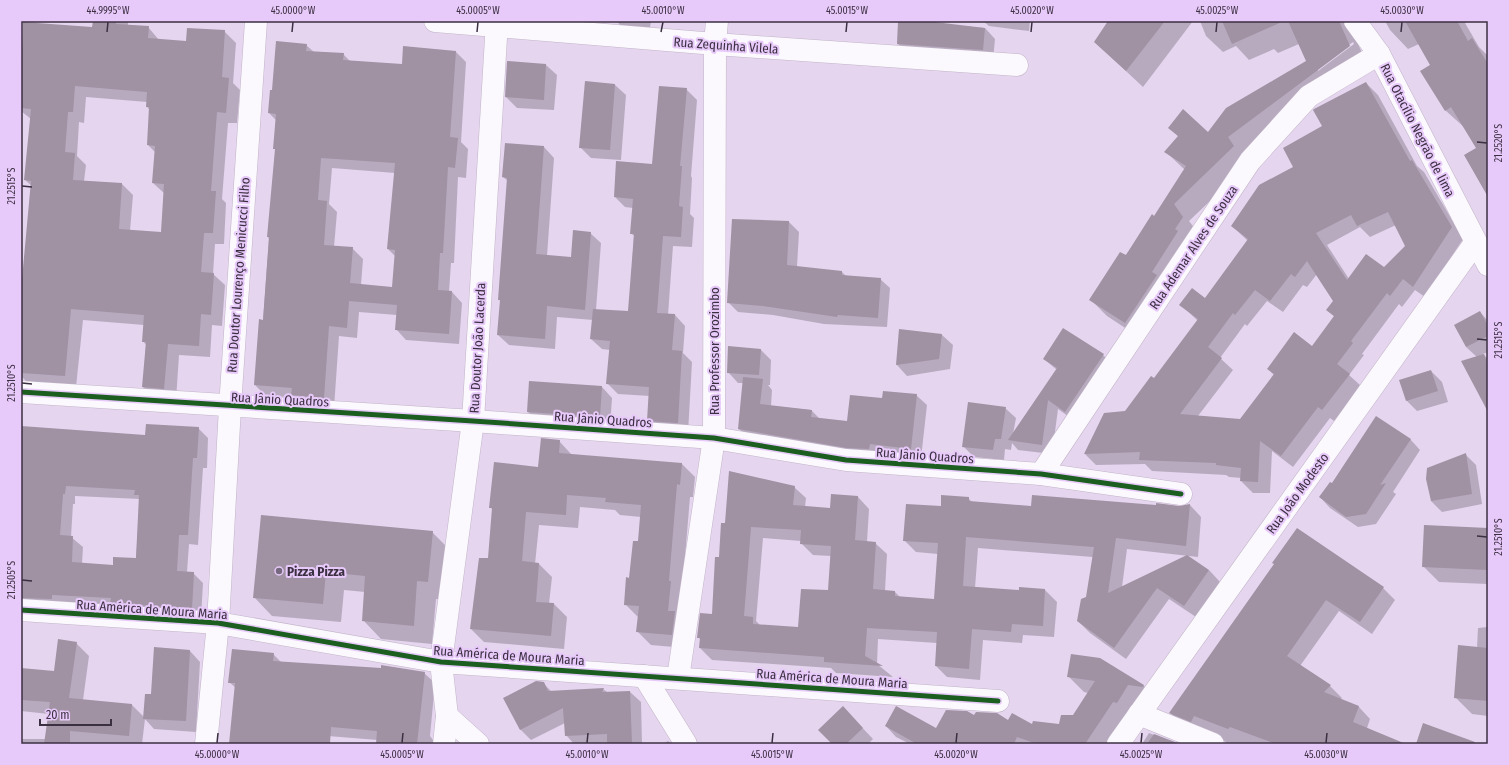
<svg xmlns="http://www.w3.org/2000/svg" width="1509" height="765" font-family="'Fira Sans Condensed',sans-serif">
<rect width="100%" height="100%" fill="#e5d5ef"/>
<g fill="#0003" fill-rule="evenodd">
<path d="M94 21H128V25L148 27 159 40 187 42 224 31 236 43 233 83 240 90 237 123H228L222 199 226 203 224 244H215L213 274 225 285 222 326 212 325 210 357 179 355 176 400 154 398 143 387 146 345 143 341 144 325 83 320 76 387 29 384 21 376V305L32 186 25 180 31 119 21 111V65L24 23 93 28ZM86 97 147 102V107L150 110 148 145 155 152 153 183 165 194 162 233 130 231 133 195 122 184 84 181 86 165 77 156 79 122 84 123Z"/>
<path d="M527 21H585V28Z"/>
<path d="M617 21H651L649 34 625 32Z"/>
<path d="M899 21H937L936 24 985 28 995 39 993 60 908 54 898 44Z"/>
<path d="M983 21H1030L1029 31 989 26Z"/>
<path d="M1109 21H1193L1143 87 1095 42Z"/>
<path d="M1200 21H1348L1366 62 1244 154 1250 163 1189 221 1199 234 1142 339 1107 316 1091 300 1155 217 1185 170 1166 152 1179 137 1170 128 1208 134 1307 61 1299 44 1278 53 1274 49 1249 60 1236 46 1223 52 1206 36ZM1353 42 1354 44 1318 71V68Z"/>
<path d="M1385 21H1469L1465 23 1479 47 1488 56V195L1478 148 1465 128 1445 110 1432 65 1419 44 1408 49 1390 30Z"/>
<path d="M306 45 314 52 343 54 350 61 403 65 456 52 466 62 461 142 468 149 466 178 458 177 454 263H451L449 292H452L462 303 459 344 406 340 396 329 397 315 359 312 357 338 339 336 334 408 303 406 295 398 265 395 255 385 263 321 269 239 268 237 276 150 274 148 276 120 269 113 273 91ZM332 168 395 173 388 249 395 256 393 288 361 285 363 259 352 248 334 247 337 212 329 204Z"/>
<path d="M508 62 546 65 557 75 554 110 517 108 506 97Z"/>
<path d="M1366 83 1378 95 1417 166 1424 172 1463 239 1425 297 1415 290 1402 307 1399 304 1362 354 1364 355 1349 375 1361 386 1334 421 1330 418 1293 467 1272 451 1270 493H1253L1241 481 1242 478 1229 477 1226 475 1152 471 1145 464 1096 465 1085 454 1155 380 1198 321 1181 305 1206 299 1248 241 1232 226 1294 167 1323 126ZM1396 225 1407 246 1384 268 1349 279 1327 245 1360 227 1370 237ZM1317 274 1334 301 1327 310 1335 317 1312 347 1268 369 1274 375 1241 420 1198 416 1233 370 1220 358 1245 324 1247 326 1267 301 1283 312 1303 285 1307 287Z"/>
<path d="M615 85 626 95 621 160 591 158 580 147Z"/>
<path d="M686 89 697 100 691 176 692 178 690 214 694 218 692 247 673 246 668 315H675L685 326 683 353 692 362 688 433 658 431 648 420 650 396 618 394 607 383 610 350 602 349 591 339 593 320 557 317 555 349 509 345 498 335 501 301 499 300 508 181 503 177 544 147 554 158 547 256 572 258 590 233 601 243 596 310 629 313 634 236 631 233 633 208 625 207 615 197 653 165Z"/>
<path d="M733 220 789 222 799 232 797 267 842 272 846 276 880 279 890 288 887 327 824 324 773 315 738 312 728 302Z"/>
<path d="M1480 312 1488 321V352L1483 354 1488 359V410L1477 357 1466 347Z"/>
<path d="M1063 329 1103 355 1113 365 1075 421 1058 409 1052 454 1018 450 1012 443 1011 450 1005 449 1004 460 974 457 963 446 1005 408 1016 418 1013 434 1057 370 1044 359Z"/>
<path d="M900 330 942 335 953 345 950 369 907 376 897 365Z"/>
<path d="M761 350 771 360 770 385H768L772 390 771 406 811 410 820 419 848 422 883 400 916 395 927 405 921 458 749 439 739 429 744 383H738L728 372Z"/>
<path d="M1431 371 1442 382 1448 402 1417 411 1406 400Z"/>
<path d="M602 387 612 398 610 428 539 423 528 412Z"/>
<path d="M21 427 146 436 198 428 208 438 207 468H203L198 545 189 544 187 572 193 573 203 583 201 618 21 613ZM75 496 140 499 136 559 114 566 82 564 83 547 71 537 73 504H75Z"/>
<path d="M1410 439 1420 450 1393 492 1396 494 1376 524 1358 527 1330 508 1320 497 1332 485Z"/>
<path d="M559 441 572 455 682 464 695 477 693 497H690L682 593 685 648 651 645 638 632V617L625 604 639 542 641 517 620 515 615 510 580 507 578 528 539 525 535 564H539L552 577 549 604H554L567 617 564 649 484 642 471 629 489 559 493 510 490 507 539 468Z"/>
<path d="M1466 455 1476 465 1482 504 1442 512 1431 501Z"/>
<path d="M794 487 806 498 805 507 831 509 858 497 869 509 867 542 875 543 887 554 885 591 895 592 900 597 935 600 938 554 916 552 904 540 942 507 968 498 973 503 1032 507H1179L1190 505 1201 517 1198 557 1127 549 1122 587 1209 570 1220 582 1196 617 1169 599 1126 659 1090 633 1078 621 1087 598 1093 557 978 548 975 588 1020 591V589L1045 590 1057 602 1054 637 1023 635 1022 643 983 640 980 680 947 677 936 666 937 643 878 639 877 664 893 677 836 673 831 668 712 660 700 648 701 640 698 637 713 615 726 524ZM763 538 801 541V543L813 555 831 556 829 591 799 628 761 626 756 621Z"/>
<path d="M432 532 451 551 446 600 436 599 432 644 381 639 363 620 365 592 344 590 341 622 272 616 254 597Z"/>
<path d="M1488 540V584L1439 582 1423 566Z"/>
<path d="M1275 564 1383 588 1395 600 1372 634 1339 611 1300 666 1330 686 1342 698 1340 700 1359 707 1370 719 1367 728 1392 744H1226V742L1182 724 1170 713Z"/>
<path d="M1488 627V716L1472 714 1455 697 1477 648 1478 628Z"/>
<path d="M76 643 89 656 83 700 132 705 144 717 152 695 190 651 200 662 196 732 154 729 145 719 142 744H21V739H46L49 714 21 711V669L55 672Z"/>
<path d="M273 654 282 663 424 673 435 683 430 736 433 740V744H377L378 740 315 735 314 744H230L236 688 229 682Z"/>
<path d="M1100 659 1144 686 1159 702 1111 744H910L896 737 886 726 935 731 975 717 1032 725H1060L1074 716 1088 693 1084 692 1068 676Z"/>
<path d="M543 683 552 692 603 689 607 692H630L641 702 642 744H574L566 735 565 723 531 740 521 730 504 698Z"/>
<path d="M853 718 873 739 868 744H833Z"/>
<path d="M1149 733 1177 744H1142Z"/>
<path d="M668 741 672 744H663Z"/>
</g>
<g fill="#a091a3" fill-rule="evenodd">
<path d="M93 21H116V24L149 26 148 38 186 41 187 28 225 30 222 77 229 78 226 113 217 112 211 191H216L213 233H204L201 272 214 273 211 315 201 314 199 346 168 344 164 389 142 387 146 342H142L144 315 71 309 65 376 21 373V290L31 181 24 180 31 109 21 108 23 22 92 27ZM75 86 147 92 146 107H149L147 145 155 146 152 183 164 184 161 232 119 229 122 183 73 180 75 153 65 152 68 112H73Z"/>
<path d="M898 21H926L985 28 983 50 897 44Z"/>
<path d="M1108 21H1165L1126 71 1094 42Z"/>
<path d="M1222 21H1284L1232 44Z"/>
<path d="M1288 21H1339L1350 46 1228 137 1234 146 1174 204 1183 217 1175 229 1178 231 1152 272 1157 275 1125 323 1089 300 1120 252 1126 255 1152 214 1154 216 1186 166 1164 152 1178 136 1168 128 1183 109 1208 132 1226 108 1306 61Z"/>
<path d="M1405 21H1457L1468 41 1472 38 1488 64V197L1464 155 1476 148 1451 107 1445 111 1420 71 1430 65Z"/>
<path d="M276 41 307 44 306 51 344 53 343 60 402 64 403 46 456 51 450 137 458 138 455 168 448 167 443 253H440L438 290 452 291 449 334 395 330 397 305 349 301 347 328 329 326 324 398 291 395 292 388 254 385 259 319 263 320 269 237H267L275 149H273L276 114 268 113 270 90H272ZM321 158 395 163 387 249 395 250 392 287 350 283 353 247 324 245 327 201 318 200Z"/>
<path d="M507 61 546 64 544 100 505 97Z"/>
<path d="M585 81 615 84 610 150 579 148Z"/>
<path d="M1366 82 1410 161 1412 160 1452 227 1413 287 1403 279 1390 296 1387 293 1351 341 1353 343 1337 364 1350 374 1322 410 1318 407 1281 456 1260 441 1258 482 1240 481 1241 468 1216 465V463L1139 460 1140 452 1084 454 1104 413 1125 411 1151 376 1154 378 1198 319 1179 305 1192 288 1205 298 1248 239 1231 226 1259 185 1293 167 1283 148 1322 126 1313 110 1314 109ZM1388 212 1405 246 1384 267 1366 254 1347 280 1316 233 1351 215 1357 226ZM1307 261 1333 301 1326 310 1334 316 1312 346 1294 332 1267 369 1274 374 1240 419 1180 414 1222 358 1208 347 1233 313 1235 315 1255 290 1270 301 1291 274 1295 277Z"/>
<path d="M659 86 687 88 680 166H682L679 206 683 207 681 237 663 236 657 313 675 314 672 350 682 351 678 423 647 421 649 387 606 384 610 341 590 339 593 309 628 311 634 234H630L633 199 614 197 616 161 652 164Z"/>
<path d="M505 143 544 146 536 254 571 257 573 230 591 232 585 310 547 306 545 339 497 335 500 300H498L507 178 502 177Z"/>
<path d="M732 219 789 221 787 265 842 271V275L881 278 878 318 838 315 837 317 763 306 727 303Z"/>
<path d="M1480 311 1488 326V336L1466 347 1454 325Z"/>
<path d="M1063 328 1104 354 1065 412 1048 400 1042 445 1008 440 1057 368 1043 359Z"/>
<path d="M899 329 942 334 939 359 896 365Z"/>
<path d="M728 346 761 349 759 375 727 373Z"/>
<path d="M1484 354 1488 365V412L1461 361Z"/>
<path d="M1431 370 1438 391 1406 401 1399 380Z"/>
<path d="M743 377 763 379 760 404 812 410 811 417 847 421 850 395 882 398 883 391 917 394 911 449 870 444 869 449 847 448 738 429Z"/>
<path d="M529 381 602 386 600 417 527 412Z"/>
<path d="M968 402 1006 407 1001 439H995L993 450 962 447Z"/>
<path d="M1376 416 1411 439 1380 485 1386 483 1366 514 1346 517 1319 497 1330 482 1332 483Z"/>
<path d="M146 424 199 427 197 458H193L188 535H179L177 571 194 572 192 609 110 603 111 598 52 595V599L21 598V426L145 435ZM66 486 135 490 134 495H139L136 558 113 557V565L72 562 73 536 60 535 63 494H65Z"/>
<path d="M541 438 560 440 559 453 682 463 680 485 677 484 669 581H671L668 611H675L672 635 636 632 639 606 624 605 626 577 629 578 633 541H638L641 505 605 502 606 498 567 495 566 515 526 512 522 561 539 563 536 602 554 603 551 636 470 629 479 558H488L492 508H489L494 462 538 467Z"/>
<path d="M1466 453 1472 494 1431 501 1426 479 1427 468Z"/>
<path d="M729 471 795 486 793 505 830 508 831 494 858 496 855 540 876 542 873 589 895 591V596L934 599 938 543 903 541 906 504 941 506V495L969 497V501L1031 506 1032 495 1156 505V503L1179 506 1190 504 1186 546 1116 538 1108 593 1187 555 1209 570 1184 606 1157 588 1114 648 1077 621 1081 599 1086 597 1094 547 966 537 963 586 1019 590V587L1045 589 1043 626 1012 624 1011 632 972 629 969 669 935 666 937 632 867 628 865 656 883 666 824 662V657L699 648 700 638H697L700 613 712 614 715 557H719L721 523H725ZM751 527 801 530 800 544 831 546 828 590 801 589 798 627 753 624V617L744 616Z"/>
<path d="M261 515 433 531 428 582 417 581 414 626 362 621 365 576 326 572 323 604 253 598Z"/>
<path d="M1424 525 1488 528V570L1422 567Z"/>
<path d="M1297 528 1384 587 1360 622 1326 600 1287 656 1331 685 1324 692 1359 706 1353 722 1406 744H1276L1230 727 1228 729 1194 716 1191 722 1169 713 1274 564 1272 563Z"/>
<path d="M58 639 77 642 69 698 132 704 129 736 70 731V744H44L50 702 21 700V668L54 671Z"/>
<path d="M1458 645 1488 648V701L1454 698Z"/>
<path d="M154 647 190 650 186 721 143 719 145 694H151Z"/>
<path d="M232 649 274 653 273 661 381 668V665L425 672 417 744H376L377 731 331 727 330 744H229L235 683H228Z"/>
<path d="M1071 654 1100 658 1144 685 1143 687 1128 685 1117 703 1113 702 1085 744H1037L1017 737 1014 744H917L885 726 896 706 936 728 946 710 967 711 974 715 976 712 997 713 1008 720 1012 713 1032 724 1033 721 1059 724 1061 715H1073L1095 681 1067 677Z"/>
<path d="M536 681 544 682 548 691 604 688 602 692 630 691 632 744H607V734L565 736 563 708 520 730 503 698Z"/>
<path d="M843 706 863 728 846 744H832L818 730Z"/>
<path d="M1423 723 1475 742 1474 744H1416Z"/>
<path d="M1154 734 1180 744H1147Z"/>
</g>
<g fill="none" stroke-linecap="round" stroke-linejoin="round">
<defs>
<g id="minor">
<path d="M435 21 715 44 1017 65"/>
<path d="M21 392 473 421 714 438 846 460 1041 474 1181 494"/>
<path d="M1041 474 1250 161 1309 96 1379 54"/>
<path d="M21 610 218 623 441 662 998 701"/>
<path d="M644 676 686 744"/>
<path d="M678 678 714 438 715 44 717 21"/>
<path d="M1139 714 1213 744"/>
<path d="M447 716 478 744"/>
<path d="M206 744 218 623 230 407 256 21"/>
<path d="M444 744 447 716 441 662 473 421 497 21"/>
</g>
<g id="major">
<path d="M1355 21 1379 54 1488 265"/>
<path d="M1118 744 1475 243"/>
</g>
</defs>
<use href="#minor" stroke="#c1b4c8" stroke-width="23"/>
<use href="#major" stroke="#c1b4c8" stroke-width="23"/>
<use href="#minor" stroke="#fbf9fd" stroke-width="22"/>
<use href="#major" stroke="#fbf9fd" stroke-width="22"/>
<defs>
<g id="cycleway">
<path d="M21 392 473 421 714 438 846 460 1041 474 1181 494"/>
<path d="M21 610 218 623 441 662 998 701"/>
</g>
</defs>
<use href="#cycleway" stroke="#e8cafa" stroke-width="8"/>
<use href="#cycleway" stroke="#1b5e20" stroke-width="5"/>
</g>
<path fill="none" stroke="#3b2f42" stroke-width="1.5" d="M107 32 108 22M292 32 293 22M477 32 478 22M661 32 663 22M846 32 847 22M1031 32 1032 22M1216 32 1217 22M1401 32 1402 22M1477 142 1487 143M22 186 32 187M1477 339 1487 340M22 383 32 384M1477 536 1487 537M22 580 32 581M217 743 218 733M402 743 403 733M587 743 588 733M772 743 773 733M956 743 957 733M1141 743 1142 733M1326 743 1327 733"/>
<circle fill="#76697f" stroke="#e8cafa" stroke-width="1.5" cx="279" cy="571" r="4"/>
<g text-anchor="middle" stroke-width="4" stroke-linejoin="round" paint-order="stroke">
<g font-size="13" fill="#3b2f42" stroke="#e8cafa">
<text transform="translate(726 45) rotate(4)" y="5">Rua Zequinha Vilela</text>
<text transform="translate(1418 130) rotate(63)" y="5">Rua Otacílio Negrão de lima</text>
<text transform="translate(1193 247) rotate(-56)" y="5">Rua Ademar Alves de Souza</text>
<text transform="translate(238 275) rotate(-86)" y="5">Rua Doutor Lourenço Menicucci Filho</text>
<text transform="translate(477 348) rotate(-87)" y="5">Rua Doutor João Lacerda</text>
<text transform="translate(714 351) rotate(-90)" y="5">Rua Professor Orozimbo</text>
<text transform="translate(280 399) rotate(3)" y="5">Rua Jânio Quadros</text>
<text transform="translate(603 419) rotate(4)" y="5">Rua Jânio Quadros</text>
<text transform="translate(925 455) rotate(4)" y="5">Rua Jânio Quadros</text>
<text transform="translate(1297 493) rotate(-54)" y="5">Rua João Modesto</text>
<text transform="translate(152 609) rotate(4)" y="5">Rua América de Moura Maria</text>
<text transform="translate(509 655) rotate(4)" y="5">Rua América de Moura Maria</text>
<text transform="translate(832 678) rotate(4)" y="5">Rua América de Moura Maria</text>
</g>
<g font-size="13" font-weight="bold" fill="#3b2f42" stroke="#e8cafa" text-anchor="start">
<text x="287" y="576">Pizza Pizza</text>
</g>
</g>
<rect width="1509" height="765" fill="none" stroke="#e8cafa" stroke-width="44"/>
<path d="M40 719v6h71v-6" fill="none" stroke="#3b2f42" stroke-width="2"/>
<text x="46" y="719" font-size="12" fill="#3b2f42" stroke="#e8cafa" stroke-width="3" paint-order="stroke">20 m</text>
<rect x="22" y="22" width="1465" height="721" fill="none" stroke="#3b2f42" stroke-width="1.5"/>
<g font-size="10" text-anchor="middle" fill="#3b2f42">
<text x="108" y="14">44.9995°W</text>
<text x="293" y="14">45.0000°W</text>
<text x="478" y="14">45.0005°W</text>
<text x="663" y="14">45.0010°W</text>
<text x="847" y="14">45.0015°W</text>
<text x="1032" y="14">45.0020°W</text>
<text x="1217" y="14">45.0025°W</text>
<text x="1402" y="14">45.0030°W</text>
<text transform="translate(1498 143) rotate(-90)" y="4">21.2520°S</text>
<text transform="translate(11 186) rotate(-90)" y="4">21.2515°S</text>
<text transform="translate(1498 340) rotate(-90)" y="4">21.2515°S</text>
<text transform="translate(11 383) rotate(-90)" y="4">21.2510°S</text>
<text transform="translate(1498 537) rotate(-90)" y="4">21.2510°S</text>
<text transform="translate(11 580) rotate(-90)" y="4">21.2505°S</text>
<text x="217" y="758">45.0000°W</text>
<text x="402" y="758">45.0005°W</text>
<text x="587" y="758">45.0010°W</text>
<text x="772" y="758">45.0015°W</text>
<text x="956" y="758">45.0020°W</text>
<text x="1141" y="758">45.0025°W</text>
<text x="1326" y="758">45.0030°W</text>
</g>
</svg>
